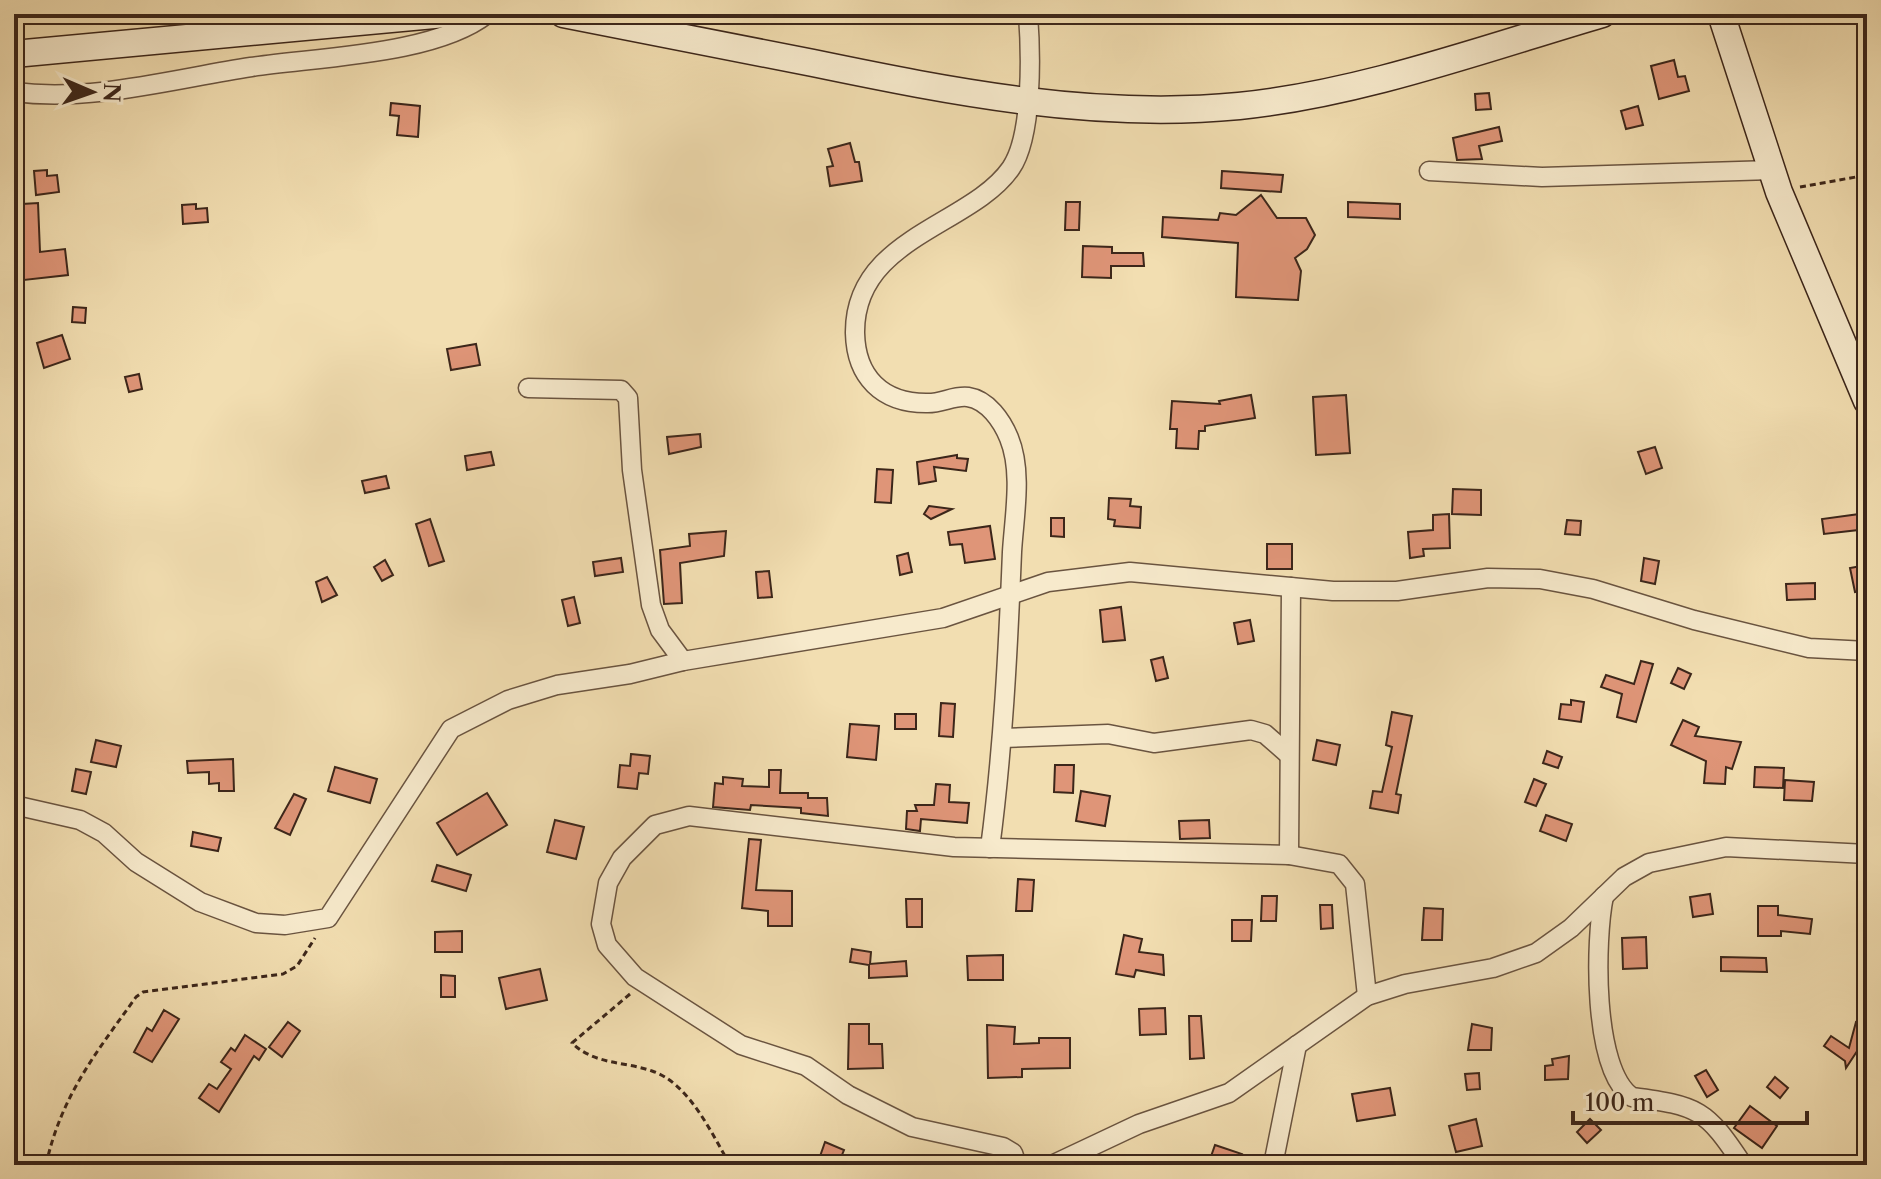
<svg xmlns="http://www.w3.org/2000/svg" width="1881" height="1179" font-family="'Libre Caslon Text',serif">
<rect width="100%" height="100%" fill="#f2deb1"/>
<filter id="stains"><feTurbulence type="fractalNoise" baseFrequency=".0025" numOctaves="4"/><feColorMatrix values="0 0 0 0 .2 0 0 0 0 .09 0 0 0 0 .02 0 0 0 .5 -.17"/></filter>
<radialGradient id="worn" r=".72"><stop offset=".6" stop-color="#630" stop-opacity="0"/><stop offset="1" stop-color="#630" stop-opacity=".3"/></radialGradient>
<g fill="#df9578" stroke="#3c261a" stroke-width="2">
<path d="M1674 60 1678 77 1685 76 1689 91 1659 99 1651 66Z"/>
<path d="M1489 93 1491 109 1476 110 1475 94Z"/>
<path d="M391 103 420 106 418 137 397 135 399 116 390 115Z"/>
<path d="M1638 106 1643 125 1626 129 1621 111Z"/>
<path d="M1499 127 1502 141 1479 146 1482 159 1457 160 1453 138Z"/>
<path d="M850 143 855 162H859L862 181 830 186 827 167 833 166 828 149Z"/>
<path d="M47 170V176L57 175 59 192 36 195 34 171Z"/>
<path d="M1222 171 1283 175 1281 192 1221 188Z"/>
<path d="M1261 195 1277 218H1306L1315 235 1307 249 1295 258 1301 271 1298 300 1236 297 1238 243 1162 237 1163 217 1218 220 1220 213 1236 215Z"/>
<path d="M1066 202H1080L1079 230H1065Z"/>
<path d="M1348 202 1400 204V219L1348 217Z"/>
<path d="M38 203 40 252 65 249 68 275 24 280 22 204Z"/>
<path d="M196 204V209L207 208 208 222 183 224 182 205Z"/>
<path d="M1083 246 1112 247V253H1143L1144 266H1111V278L1082 277Z"/>
<path d="M73 307 86 308 85 323 72 322Z"/>
<path d="M62 335 70 359 44 368 37 343Z"/>
<path d="M476 344 480 365 451 370 447 349Z"/>
<path d="M139 374 142 389 129 392 125 377Z"/>
<path d="M1251 395 1255 418 1205 426V431H1199L1198 449 1176 448 1177 429H1170L1172 401 1220 404 1219 401Z"/>
<path d="M1346 395 1350 453 1316 455 1313 397Z"/>
<path d="M700 434 701 447 669 454 667 437Z"/>
<path d="M1655 447 1662 468 1646 474 1638 452Z"/>
<path d="M491 452 494 465 467 470 465 456Z"/>
<path d="M957 455V458L968 459 966 471 934 467 936 481 919 484 917 462Z"/>
<path d="M877 469 893 470 891 503 875 502Z"/>
<path d="M386 476 389 488 365 493 362 481Z"/>
<path d="M1453 489 1481 490V515L1452 514Z"/>
<path d="M1109 498 1131 499 1130 506 1141 507 1140 528 1114 526 1115 520 1108 519Z"/>
<path d="M929 506 952 509 931 519 924 514Z"/>
<path d="M1867 513V529L1824 534 1822 519Z"/>
<path d="M1449 514 1450 548 1423 549 1424 556 1410 558 1408 532 1433 530V515Z"/>
<path d="M1051 518H1064V537L1051 536Z"/>
<path d="M430 519 444 561 429 566 416 524Z"/>
<path d="M1567 520 1581 521 1580 535 1565 534Z"/>
<path d="M990 526 995 559 965 563 962 544 950 545 948 532Z"/>
<path d="M726 531 724 556 680 563 682 603 664 604 660 550 690 546 689 534Z"/>
<rect x="1267" y="544" width="25" height="25"/>
<path d="M908 553 912 572 900 575 897 556Z"/>
<path d="M621 558 623 572 595 576 593 562Z"/>
<path d="M1644 558 1659 561 1655 584 1641 581Z"/>
<path d="M385 560 393 575 382 581 374 567Z"/>
<path d="M1867 565V590L1855 592 1850 568Z"/>
<path d="M769 571 772 597 758 598 756 572Z"/>
<path d="M327 577 337 595 322 602 316 582Z"/>
<path d="M1815 583V599L1787 600 1786 584Z"/>
<path d="M574 597 580 623 568 626 562 600Z"/>
<path d="M1121 607 1125 640 1103 642 1100 610Z"/>
<path d="M1250 620 1254 641 1238 644 1234 623Z"/>
<path d="M1163 657 1168 678 1156 681 1151 660Z"/>
<path d="M1641 661 1653 664 1636 722 1617 717 1622 694 1601 687 1606 675 1634 684Z"/>
<path d="M1678 668 1691 674 1684 689 1671 683Z"/>
<path d="M1571 700 1584 702 1581 722 1559 719 1561 704 1571 705Z"/>
<path d="M941 703 955 704 953 737 939 736Z"/>
<path d="M1392 712 1412 716 1396 794 1401 795 1398 813 1370 808 1373 791 1382 792 1392 747 1386 745Z"/>
<rect x="895" y="714" width="21" height="15"/>
<path d="M1683 720 1699 727 1695 736 1741 742 1732 769 1726 767 1725 784 1704 783 1706 761 1671 745Z"/>
<path d="M850 724 879 726 876 760 847 757Z"/>
<path d="M96 740 121 746 116 767 91 762Z"/>
<path d="M1317 740 1340 745 1336 765 1313 760Z"/>
<path d="M1547 751 1562 757 1558 768 1543 763Z"/>
<path d="M631 754 650 756 648 774 639 773 637 789 618 787 620 765 630 766Z"/>
<path d="M233 759 234 791H219V783L209 784V772L188 773 187 761Z"/>
<path d="M1055 765H1074L1073 793 1054 792Z"/>
<path d="M335 767 377 779 370 803 328 791Z"/>
<path d="M1755 767 1784 768 1783 788 1754 787Z"/>
<path d="M76 769 91 772 86 794 72 791Z"/>
<path d="M769 770H781L780 793H808V798H827L828 816 801 813V808L751 805 750 810 713 807 715 783 723 784V777L743 779 742 786 769 787Z"/>
<path d="M1534 779 1546 784 1536 806 1525 802Z"/>
<path d="M1785 780 1814 782 1812 801 1784 800Z"/>
<path d="M936 784 950 785 949 802 969 803 967 823 921 819 920 831 906 829 907 811H917L915 805H934Z"/>
<path d="M1081 791 1110 796 1105 826 1076 821Z"/>
<path d="M487 793 507 825 457 855 437 823Z"/>
<path d="M294 794 306 799 290 835 275 828Z"/>
<path d="M1546 815 1572 824 1566 841 1540 831Z"/>
<path d="M555 820 584 827 576 859 547 852Z"/>
<path d="M1209 820 1210 838 1180 839 1179 821Z"/>
<path d="M193 832 221 838 218 851 191 846Z"/>
<path d="M749 839 761 840 756 890 792 891V926H768V911L742 908Z"/>
<path d="M437 865 471 875 466 891 432 881Z"/>
<path d="M1018 879 1034 880 1032 911H1016Z"/>
<path d="M1710 894 1713 914 1693 917 1690 897Z"/>
<path d="M1262 896H1277L1276 921H1261Z"/>
<path d="M906 899H922V927H907Z"/>
<path d="M1320 905H1332L1333 928 1321 929Z"/>
<path d="M1758 906H1778V915L1812 919 1810 934 1781 931V936H1758Z"/>
<path d="M1424 908 1443 909 1442 940H1422Z"/>
<path d="M1232 920H1252L1251 941H1232Z"/>
<path d="M462 931V952H435V932Z"/>
<path d="M1124 935 1142 939 1139 952 1163 955 1164 975 1136 970 1134 977 1116 974Z"/>
<path d="M1646 937 1647 968 1623 969 1622 938Z"/>
<path d="M852 949 871 952 870 964 906 961 907 976 869 978V965L850 962Z"/>
<path d="M1003 955V980H968L967 956Z"/>
<path d="M1721 957 1766 958 1767 972 1721 971Z"/>
<path d="M540 969 547 1000 506 1009 499 978Z"/>
<path d="M441 975 455 976V997H441Z"/>
<path d="M1165 1008 1166 1034 1140 1035 1139 1009Z"/>
<path d="M164 1010 179 1019 152 1062 134 1052 147 1028 152 1031Z"/>
<path d="M1189 1016H1201L1204 1058 1190 1059Z"/>
<path d="M288 1022 300 1031 282 1057 269 1047Z"/>
<path d="M1856 1022 1867 1025V1036L1846 1068 1845 1061 1824 1046 1831 1036 1849 1048Z"/>
<path d="M849 1024H869V1044H882L883 1068 848 1069Z"/>
<path d="M1472 1024 1492 1028 1491 1050H1468Z"/>
<path d="M987 1025 1015 1027 1014 1044 1039 1043V1038H1070V1068L1022 1069V1077L988 1078Z"/>
<path d="M245 1035 266 1049 259 1060 254 1056 219 1112 199 1098 209 1084 217 1089 231 1069 221 1062 231 1048 235 1051Z"/>
<path d="M1569 1056 1568 1079 1545 1080V1066L1553 1065 1552 1059Z"/>
<path d="M1706 1070 1718 1090 1707 1097 1695 1076Z"/>
<path d="M1479 1073 1480 1089 1467 1090 1465 1074Z"/>
<path d="M1775 1077 1788 1088 1780 1098 1767 1087Z"/>
<path d="M1390 1088 1395 1115 1357 1121 1352 1094Z"/>
<path d="M1750 1106 1777 1126 1762 1148 1734 1128Z"/>
<path d="M1476 1119 1482 1146 1456 1152 1449 1126Z"/>
<path d="M1590 1119 1601 1130 1587 1143 1577 1132Z"/>
<path d="M825 1142 844 1150 842 1155 863 1165H817Z"/>
<path d="M1215 1145 1242 1154 1238 1165H1208Z"/>
</g>
<g fill="none" stroke-linecap="round" stroke-linejoin="round">
<defs>
<g id="street">
<path d="M14 92C93 102 173 79 251 67 317 57 435 55 487 14"/>
<path d="M1429 171 1542 177 1772 170"/>
<path d="M528 388 621 390 628 398 632 470 651 605 660 630 683 661"/>
<path d="M1002 738 1108 734 1154 743 1251 730 1265 734 1289 755"/>
<path d="M14 805 80 820 104 833 136 862 200 902 256 923 285 925 328 918 451 729 508 700 557 685 630 674 683 661 943 618 1048 582 1130 572 1333 591H1397L1488 578 1540 579 1593 589 1694 620 1809 648 1867 651"/>
<path d="M990 848C1003 750 1008 651 1012 552 1014 517 1023 472 1009 438 1002 421 988 400 968 397 954 395 941 404 926 403 882 403 856 377 855 333 854 237 971 226 1011 168 1033 136 1031 53 1028 14"/>
<path d="M1289 855 1291 587"/>
<path d="M1604 896C1595 939 1592 1070 1632 1097 1699 1106 1706 1109 1743 1165"/>
<path d="M1017 1165 1013 1153 1003 1147 912 1127 848 1095 806 1066 741 1045 635 977 607 945 601 924 608 883 622 858 655 825 689 816 954 847 1289 855 1339 864 1355 884 1367 996"/>
<path d="M1052 1165 1139 1124 1229 1093 1367 996 1405 984 1493 968 1536 953 1571 928 1624 877 1649 863 1726 847 1867 854"/>
<path d="M1273 1165 1297 1045"/>
</g>
<g id="secondary">
<path d="M563 14C646 30 729 46 813 63 953 92 1095 120 1239 106 1360 94 1486 48 1602 14"/>
<path d="M1721 14 1779 192 1867 401"/>
<path d="M14 54 445 14"/>
</g>
</defs>
<use href="#street" stroke="#6a5440" stroke-width="21"/>
<use href="#secondary" stroke="#3c261a" stroke-width="29"/>
<g stroke="#3c261a" stroke-width="3" stroke-dasharray="6 4" stroke-linecap="butt">
<path d="M1800 187 1867 175"/>
<path d="M630 994 572 1043C595 1065 623 1061 652 1071 689 1083 712 1134 730 1165"/>
<path d="M46 1165C61 1096 96 1053 136 997L143 992 283 974 297 966 315 938"/>
</g>
<use href="#street" stroke="#f7eacc" stroke-width="18"/>
<use href="#secondary" stroke="#f7eacc" stroke-width="26"/>
</g>
<rect width="1881" height="1179" fill="none" stroke="#f2deb1" stroke-width="48"/>
<rect x="16" y="16" width="1849" height="1147" fill="none" stroke="#3c261a" stroke-width="4"/>
<rect x="24" y="24" width="1833" height="1131" fill="none" stroke="#3c261a" stroke-width="2"/>
<g transform="translate(92 92) rotate(92)" stroke="#f7eacc" stroke-width="6" paint-order="stroke">
<path d="M0-6L14 30L0 20L-14 30Z" fill="#3c261a"/>
<text y="-12" font-size="22" font-weight="bold" text-anchor="middle" fill="#3c261a">N</text>
</g>
<path d="M1573 1111v12h234v-12" fill="none" stroke="#3c261a" stroke-width="4"/>
<text x="1585" y="1111" font-size="24" fill="#3c261a" stroke="#f7eacc" stroke-width="6" paint-order="stroke">100 m</text>
<rect width="100%" height="100%" filter="url(#stains)"/>
<rect width="100%" height="100%" fill="url(#worn)"/>
</svg>
